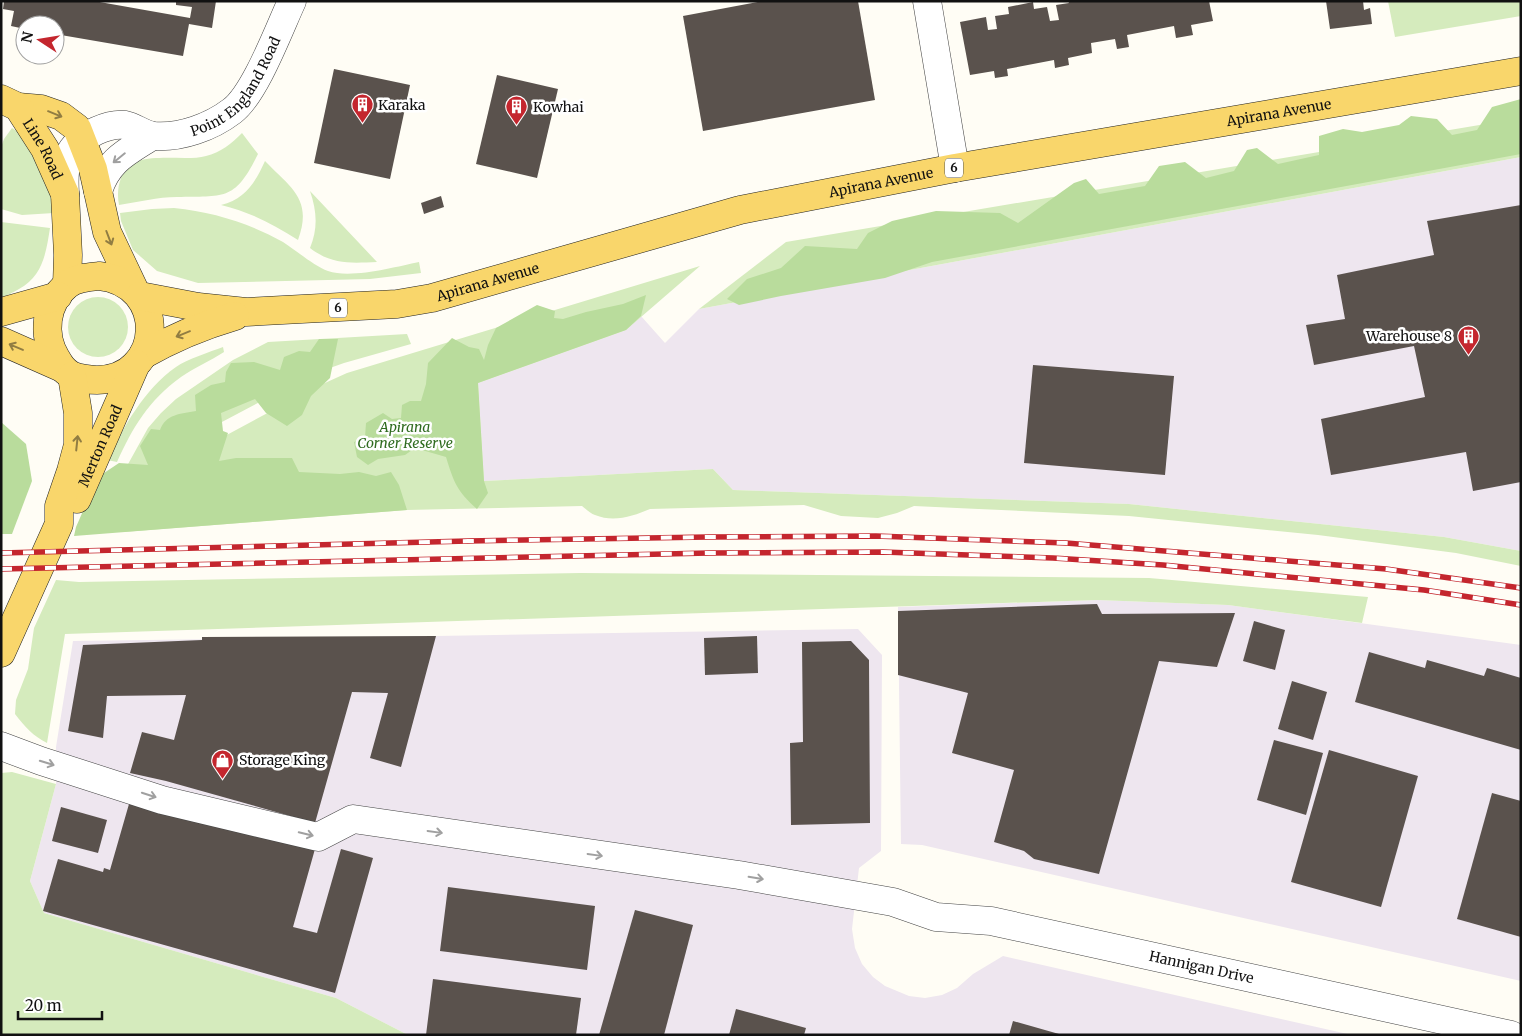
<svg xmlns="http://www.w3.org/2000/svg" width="1522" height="1036" font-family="Merriweather,serif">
<rect width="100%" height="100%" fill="#fffdf5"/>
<g fill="#eee6ef">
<path d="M1521 157V551L1444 537 1129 504 733 490 713 469 484 481 478 383 626 330 641 316 665 343 699 309Z"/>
<path d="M1097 600 1228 605 1521 645V981L922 845 901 844 898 607Z"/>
<path d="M858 629 882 655 881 851 859 868 852 929 855 948 862 964 873 977 885 986 909 996 925 998 942 995 957 988 973 974 1003 956 1352 1035H408L336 998 44 913 30 881 56 784V747L73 641 436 636Z"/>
</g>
<g fill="#d5ebbd">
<path d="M1388 1H1521V16L1395 37Z"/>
<path d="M1521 118V157L699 309 786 242Z"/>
<path d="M12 128 24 136 51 185 54 213 22 215 1 209V147L4 139Z"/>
<path d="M242 133 258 154C235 201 225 196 177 197 158 197 138 202 119 205 117 195 118 186 121 178 131 147 182 163 206 156 220 153 232 143 242 133Z"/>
<path d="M265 161C291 188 313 199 298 240 273 224 250 212 221 205 245 199 255 183 265 161Z"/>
<path d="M310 191 377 262C351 263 332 265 310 248 318 229 317 211 310 191Z"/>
<path d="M174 208C213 212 249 223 283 242 297 251 314 266 328 271 351 279 395 267 419 262L421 273 370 279 198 283 157 271 133 250 121 221 120 213 152 209Z"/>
<path d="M1 222 50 228C46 253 43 276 19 289 13 292 8 296 1 297Z"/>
<path d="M700 266 626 330 478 383 484 481 713 469 733 490 1129 504 1444 537 1521 551V566L1456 553 1318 535 1129 516 914 506 897 513 878 518 841 516 804 505 650 509C633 516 614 523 595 515 591 514 586 509 582 506L407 510 123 532 210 444 316 387 347 373Z"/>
<circle cx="98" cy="327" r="30"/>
<path d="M407 334 411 344 344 363 313 374 203 432 141 479 122 475 148 428 161 413 176 399 233 360 268 342Z"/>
<path d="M223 347 224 352C210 361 194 368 181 377 148 401 133 427 117 462L107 460C124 427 144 389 176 367 187 359 210 352 223 347Z"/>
<path d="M581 573 1149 578 1368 597 1362 623 1228 605 1097 600 65 634 47 743C33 736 25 727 15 714L16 700 28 669 34 628 56 580 79 582Z"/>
<path d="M12 772 56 784 30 881 44 913 336 998 408 1035H1V773Z"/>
</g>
<g fill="#b9dc9c">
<path d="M1521 99V154L932 262 885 278 781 296 739 305 727 299 747 279 781 268 805 246 857 249 868 233 892 221 936 211 1000 213 1018 223 1074 183 1086 179 1099 194 1145 186 1159 166 1185 162 1206 178 1234 171 1247 150 1257 148 1278 164 1319 155V136L1343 129 1362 132 1399 125 1411 116 1437 119 1452 135 1477 130 1492 107Z"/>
<path d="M646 295 641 316 626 330 478 383 484 481 488 493 477 509C457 491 454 483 446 457L415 448 405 455 378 459 368 465 357 457 354 442 365 437 366 423 383 413 392 419 401 418 402 405 410 401H421L426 384 428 363 452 338 469 347 479 349 484 360 488 345 496 328 537 305 555 311 554 318 563 319 586 312 623 304Z"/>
<path d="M319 339H338L330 378 311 396 302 415 287 426 266 413 255 399 221 413 223 431 228 433 219 461 236 458H292L299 472 340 474 359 472 376 476 391 472 399 485 407 510 74 536 76 527 98 477 119 463 148 465 140 446 151 429 160 430C166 414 180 414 196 411L195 395 211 385 225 382 226 372 231 363 254 362 280 370 284 357 299 351 310 352Z"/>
<path d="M1 422 26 444 32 481 12 534H1Z"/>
</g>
<g fill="#5a524d">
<path d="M4 1H94L190 18 192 7 176 5V1H216L212 28 189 24 183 56 55 34V25H25V29L11 26 14 11 3 9Z"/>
<path d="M763 1H858L875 100 703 131 683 16Z"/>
<path d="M1068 1H1209L1213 21 1191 25 1193 35 1176 38 1174 26 1127 35 1129 47 1117 49 1115 39 1091 43 1092 53 1068 58 1069 65 1055 68 1054 60 1007 69 1008 76 995 78 994 71 970 75 960 22 986 17 988 30 997 29 995 16 1009 14 1008 7 1033 2 1034 9 1047 7 1050 21 1059 20 1056 5 1069 3Z"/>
<path d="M1326 1H1363L1364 10 1370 8 1372 24 1330 29Z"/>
<path d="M334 69 410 85 390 179 314 163Z"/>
<path d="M497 75 558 89 537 178 476 164Z"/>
<path d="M441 196 444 207 424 214 421 203Z"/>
<path d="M1521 205V482L1473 491 1466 452 1331 475 1321 419 1425 397 1414 346 1314 365 1306 325 1345 319 1337 275 1434 255 1427 221Z"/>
<path d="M1033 365 1174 376 1165 475 1024 463Z"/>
<path d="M1097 604 1102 614 1235 613 1217 667 1159 661 1099 874 1034 859 1024 851 994 842 1014 770 952 753 968 693 898 675V611Z"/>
<path d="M1254 621 1285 630 1275 670 1243 661Z"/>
<path d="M436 636 401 767 370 758 388 693 352 692 315 823 166 781 130 773 142 732 174 740 186 695 107 696 103 738 68 731 83 645 202 640V637Z"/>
<path d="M757 636 758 673 705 675 704 638Z"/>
<path d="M851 641 869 660 870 823 791 825 790 743 803 742 802 642Z"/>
<path d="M1369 652 1425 668 1427 660 1484 676 1487 668 1521 678V750L1355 702Z"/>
<path d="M1292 681 1327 692 1313 740 1278 729Z"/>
<path d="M1274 740 1323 753 1306 815 1257 800Z"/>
<path d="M1329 750 1418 776 1381 907 1291 882Z"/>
<path d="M1492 793 1521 801V937L1457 919Z"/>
<path d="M131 797 315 849 293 927 317 933 341 849 373 858 335 993 43 911 58 859 103 872 104 868 110 870Z"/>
<path d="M61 807 107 820 98 853 52 841Z"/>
<path d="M448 887 595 906 587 970 440 951Z"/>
<path d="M635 910 693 925 664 1035H599Z"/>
<path d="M433 979 581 998 576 1035H426Z"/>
<path d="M736 1009 806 1028 804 1035H729Z"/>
<path d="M1013 1021 1059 1034V1035H1009Z"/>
</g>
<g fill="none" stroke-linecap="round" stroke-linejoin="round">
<defs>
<g id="minor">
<path d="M927 1 955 168"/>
<path d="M98 191C108 160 127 152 152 136"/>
<path id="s1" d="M65 194C63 162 66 146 96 131 105 127 116 124 125 125 135 127 144 135 154 136 181 138 211 127 232 111 255 94 279 29 292 1"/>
<path id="s2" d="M1 746 41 761 162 800 318 837 353 819 739 875 893 902 936 917 991 921 1511 1035"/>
</g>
<g id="major">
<path d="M1 99 18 107 41 109 61 116 77 128 93 169 107 232 135 291"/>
<path id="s3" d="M18 107 45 149 65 194 68 255 67 285"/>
<path d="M99 276C169 283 165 379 97 380 89 380 77 378 71 375 63 370 60 365 56 358 42 335 45 303 67 285 75 278 88 277 99 276Z"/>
<path id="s4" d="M140 296 198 307 246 312 397 304 432 298 740 210 955 168 1521 71"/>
<path d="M1 312 58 296"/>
<path d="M1 341 62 368"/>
<path d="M143 355C174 337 201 326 235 316"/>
<path id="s5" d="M77 499 136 364"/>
<path d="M1 653 59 524V506L71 471 78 445V413L72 376"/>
</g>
</defs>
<use href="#minor" stroke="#444" stroke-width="29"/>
<use href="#major" stroke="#222" stroke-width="29"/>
<use href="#minor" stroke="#fff" stroke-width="28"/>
<use href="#major" stroke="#f9d66b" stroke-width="28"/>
<defs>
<g id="rail">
<path d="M1 553 468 541 708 537 876 536 1066 543 1386 569 1521 588"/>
<path d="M1 569 709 553 883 552 1053 558 1163 565 1424 590 1521 605"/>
</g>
</defs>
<use href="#rail" stroke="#c4262e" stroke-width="5.5"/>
<use href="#rail" stroke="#fff" stroke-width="4" stroke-dasharray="11" stroke-linecap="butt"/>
</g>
<defs><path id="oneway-shaft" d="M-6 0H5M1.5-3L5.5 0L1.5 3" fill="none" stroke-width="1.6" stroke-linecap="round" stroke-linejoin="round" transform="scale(1.25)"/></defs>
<g stroke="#917d42">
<use href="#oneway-shaft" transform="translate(55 114) rotate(22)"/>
<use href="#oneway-shaft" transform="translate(109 238) rotate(69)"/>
<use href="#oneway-shaft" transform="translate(183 334) rotate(158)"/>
<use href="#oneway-shaft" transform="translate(16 347) rotate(-157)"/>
<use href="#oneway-shaft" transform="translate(77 443) rotate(-84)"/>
</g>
<g stroke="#a0a0a0">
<use href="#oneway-shaft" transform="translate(119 158) rotate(141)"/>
<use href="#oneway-shaft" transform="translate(47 763) rotate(17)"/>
<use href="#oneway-shaft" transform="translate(149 795) rotate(18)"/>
<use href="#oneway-shaft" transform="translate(435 832) rotate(8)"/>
<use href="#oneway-shaft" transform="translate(306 834) rotate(14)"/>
<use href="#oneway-shaft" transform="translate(595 855) rotate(8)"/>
<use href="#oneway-shaft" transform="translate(756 878) rotate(9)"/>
</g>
<defs>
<symbol id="building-pin" viewBox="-11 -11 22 30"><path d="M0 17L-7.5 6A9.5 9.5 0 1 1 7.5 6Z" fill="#c4262e" stroke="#fff"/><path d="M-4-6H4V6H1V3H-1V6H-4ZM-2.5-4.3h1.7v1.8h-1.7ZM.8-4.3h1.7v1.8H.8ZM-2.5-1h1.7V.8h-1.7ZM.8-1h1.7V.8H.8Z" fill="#fff"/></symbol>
<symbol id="shop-pin" viewBox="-11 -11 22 30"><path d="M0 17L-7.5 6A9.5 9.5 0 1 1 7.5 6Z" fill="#c4262e" stroke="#fff"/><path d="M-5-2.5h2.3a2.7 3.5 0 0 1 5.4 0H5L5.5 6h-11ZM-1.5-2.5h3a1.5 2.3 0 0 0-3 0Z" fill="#fff"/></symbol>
</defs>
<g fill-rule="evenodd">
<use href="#building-pin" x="350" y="92" width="25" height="34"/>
<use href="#building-pin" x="504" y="94" width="25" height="34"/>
<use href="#building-pin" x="1456" y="324" width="25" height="34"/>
<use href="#shop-pin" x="210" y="748" width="25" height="34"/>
</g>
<g text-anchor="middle" stroke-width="5" stroke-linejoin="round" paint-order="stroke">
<g fill="#fff" stroke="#585858" stroke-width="1">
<rect x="945" y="158.5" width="18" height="19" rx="4"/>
<rect x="329" y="298.5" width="18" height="19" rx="4"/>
</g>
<g font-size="12" font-weight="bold" fill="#111">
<text x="954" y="172">6</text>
<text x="338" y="312">6</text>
</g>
<g font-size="14" fill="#111" stroke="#fff">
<text dy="5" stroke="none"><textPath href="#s1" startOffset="241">Point England Road</textPath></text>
<text dy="5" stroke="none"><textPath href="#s4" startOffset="1162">Apirana Avenue</textPath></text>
<text dy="5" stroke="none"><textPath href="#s3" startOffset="49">Line Road</textPath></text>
<text dy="5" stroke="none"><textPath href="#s4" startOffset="758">Apirana Avenue</textPath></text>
<text dy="5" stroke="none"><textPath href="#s4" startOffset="352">Apirana Avenue</textPath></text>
<text dy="5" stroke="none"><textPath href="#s5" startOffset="58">Merton Road</textPath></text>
<text dy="5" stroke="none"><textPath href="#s2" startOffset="1232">Hannigan Drive</textPath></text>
</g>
<g font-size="14" fill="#111" stroke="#fff" text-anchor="start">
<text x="378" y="110">Karaka</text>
<text x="533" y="112">Kowhai</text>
<text x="1452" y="341" text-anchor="end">Warehouse 8</text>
<text x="239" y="765">Storage King</text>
</g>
<g font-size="14" font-style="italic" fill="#2f6b1f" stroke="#fff">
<text x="405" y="432">Apirana<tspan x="405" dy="16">Corner Reserve</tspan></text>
</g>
</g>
<rect width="1522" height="1036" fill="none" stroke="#111111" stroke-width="5"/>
<g transform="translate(40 40) rotate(282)"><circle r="24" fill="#ffffff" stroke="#a0a0a0"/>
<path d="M0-4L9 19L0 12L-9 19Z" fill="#c4262e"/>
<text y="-8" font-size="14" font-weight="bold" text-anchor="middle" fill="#111111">N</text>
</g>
<path d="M18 1011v8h84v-8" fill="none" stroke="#111111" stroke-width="2.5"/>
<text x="25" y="1011" font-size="15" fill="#111111" stroke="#ffffff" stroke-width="4" paint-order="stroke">20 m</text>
</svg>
